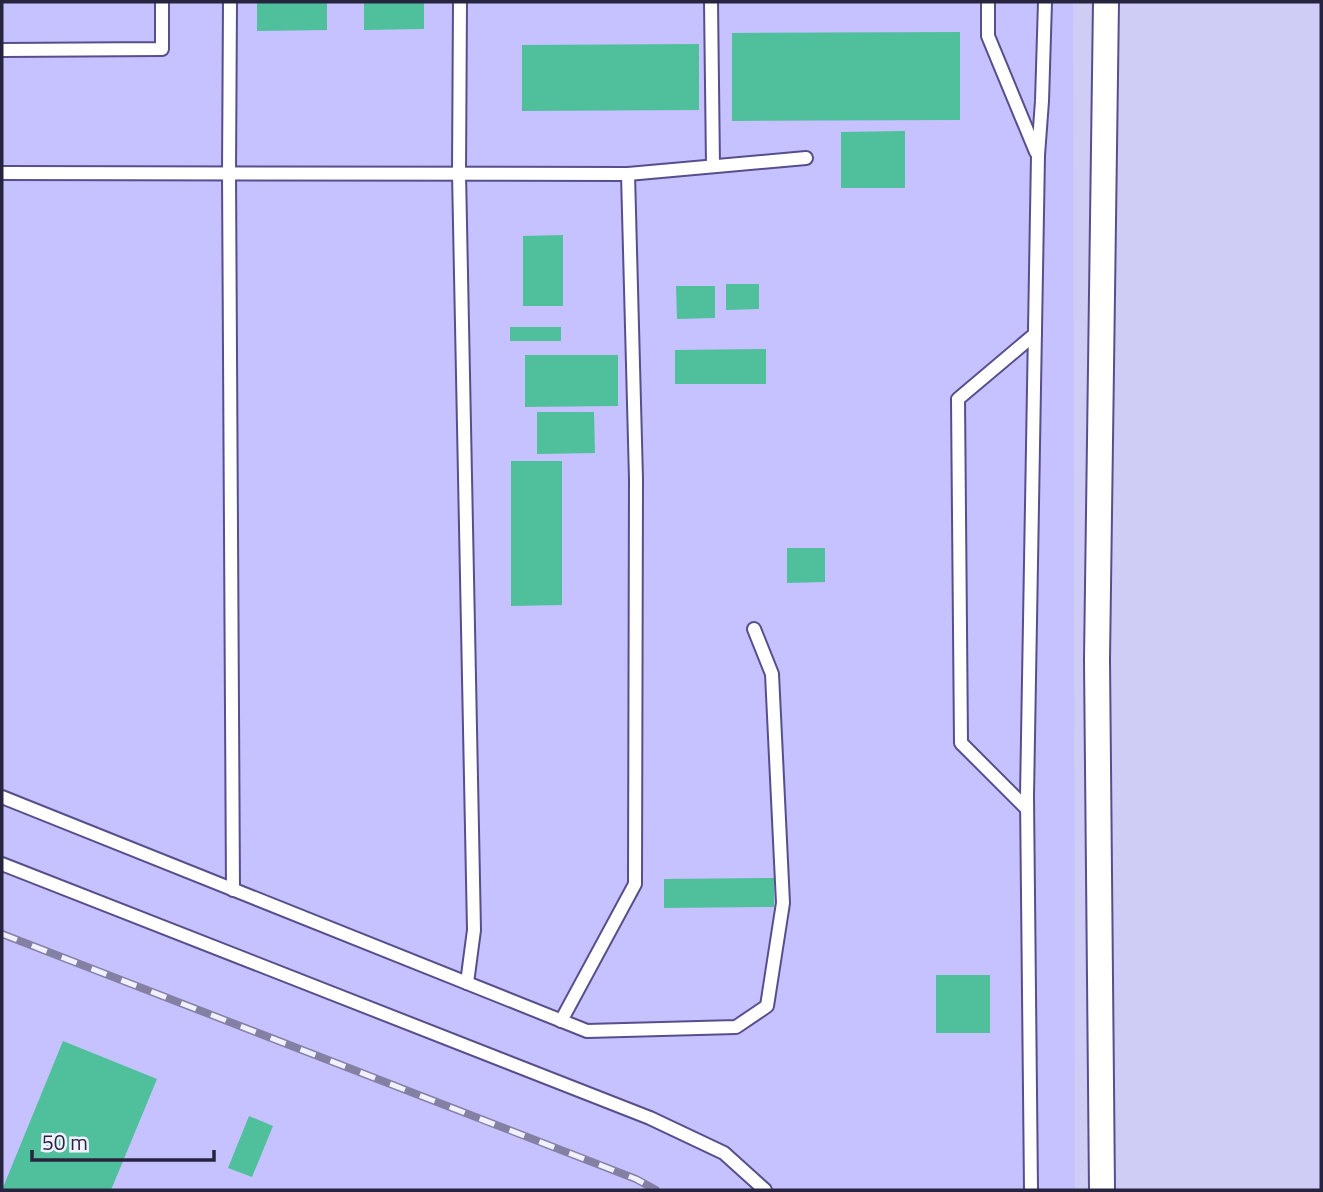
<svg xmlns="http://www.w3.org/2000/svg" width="1323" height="1192" font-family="'Titillium Web',sans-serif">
<rect width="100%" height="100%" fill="#cfccf6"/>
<path fill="#c6c1ff" d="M2 2H1073L1075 1190H2Z"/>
<g fill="#4fc09b">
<path d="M257 2H327V30L257 31Z"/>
<path d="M364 2H424V29L364 30Z"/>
<path d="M960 32V120L732 121V33Z"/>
<path d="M699 44V110L522 111V45Z"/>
<path d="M905 131V188H841V132Z"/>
<path d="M563 235V306H523V236Z"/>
<path d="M726 284H759V309L726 310Z"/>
<path d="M676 286H715V318L677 319Z"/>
<rect x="510" y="327" width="51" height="14"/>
<path d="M766 349V384H675V350Z"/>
<path d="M525 355H618V406L525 407Z"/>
<path d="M537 412H594L595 453 537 454Z"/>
<path d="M511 461H562V605L511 606Z"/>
<path d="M787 548H825V582L787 583Z"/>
<path d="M774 878V907L664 908V879Z"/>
<rect x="936" y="975" width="54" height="58"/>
<path d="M63 1041 157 1079 111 1190H2Z"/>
<path d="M249 1116 273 1126 252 1177 228 1168Z"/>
</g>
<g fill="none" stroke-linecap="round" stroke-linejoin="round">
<defs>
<g id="service">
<path d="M230 2 229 173 233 890"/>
<path d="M460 2 459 173 474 930 467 983"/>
<path d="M711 2 713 166"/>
<path d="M988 2V36L1036 152"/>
<path d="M2 50 162 49V2"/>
<path d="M2 173 628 174"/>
<path d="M2 797 587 1031 736 1027 767 1006 783 903 772 674 754 629"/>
<path d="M1027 809 961 743 958 399 1035 334"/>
<path d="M2 864 650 1118 724 1153 765 1190"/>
<path d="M561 1021 635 884 636 479 628 174 806 158"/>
<path d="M1031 1190 1027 796 1038 155 1042 101 1045 2"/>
</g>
<path id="minor" d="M1102 1190 1097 660 1106 2"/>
</defs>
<use href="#service" stroke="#574f8c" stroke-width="16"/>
<use href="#minor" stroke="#574f8c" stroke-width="28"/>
<use href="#service" stroke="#fff" stroke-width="12"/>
<use href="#minor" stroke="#fff" stroke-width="24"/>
<defs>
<path id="rail" d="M2 934 636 1179 656 1190"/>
</defs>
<use href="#rail" stroke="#8380a3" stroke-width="8"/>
<use href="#rail" stroke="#f1f0ff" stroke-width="5" stroke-dasharray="16" stroke-linecap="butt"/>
</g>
<rect width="1323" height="1192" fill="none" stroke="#27243f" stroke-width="7"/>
<path d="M32 1150v10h182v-10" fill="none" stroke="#27243f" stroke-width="3.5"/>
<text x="42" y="1150" font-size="21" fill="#27243f" stroke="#f1f0ff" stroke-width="5" paint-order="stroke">50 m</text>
</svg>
